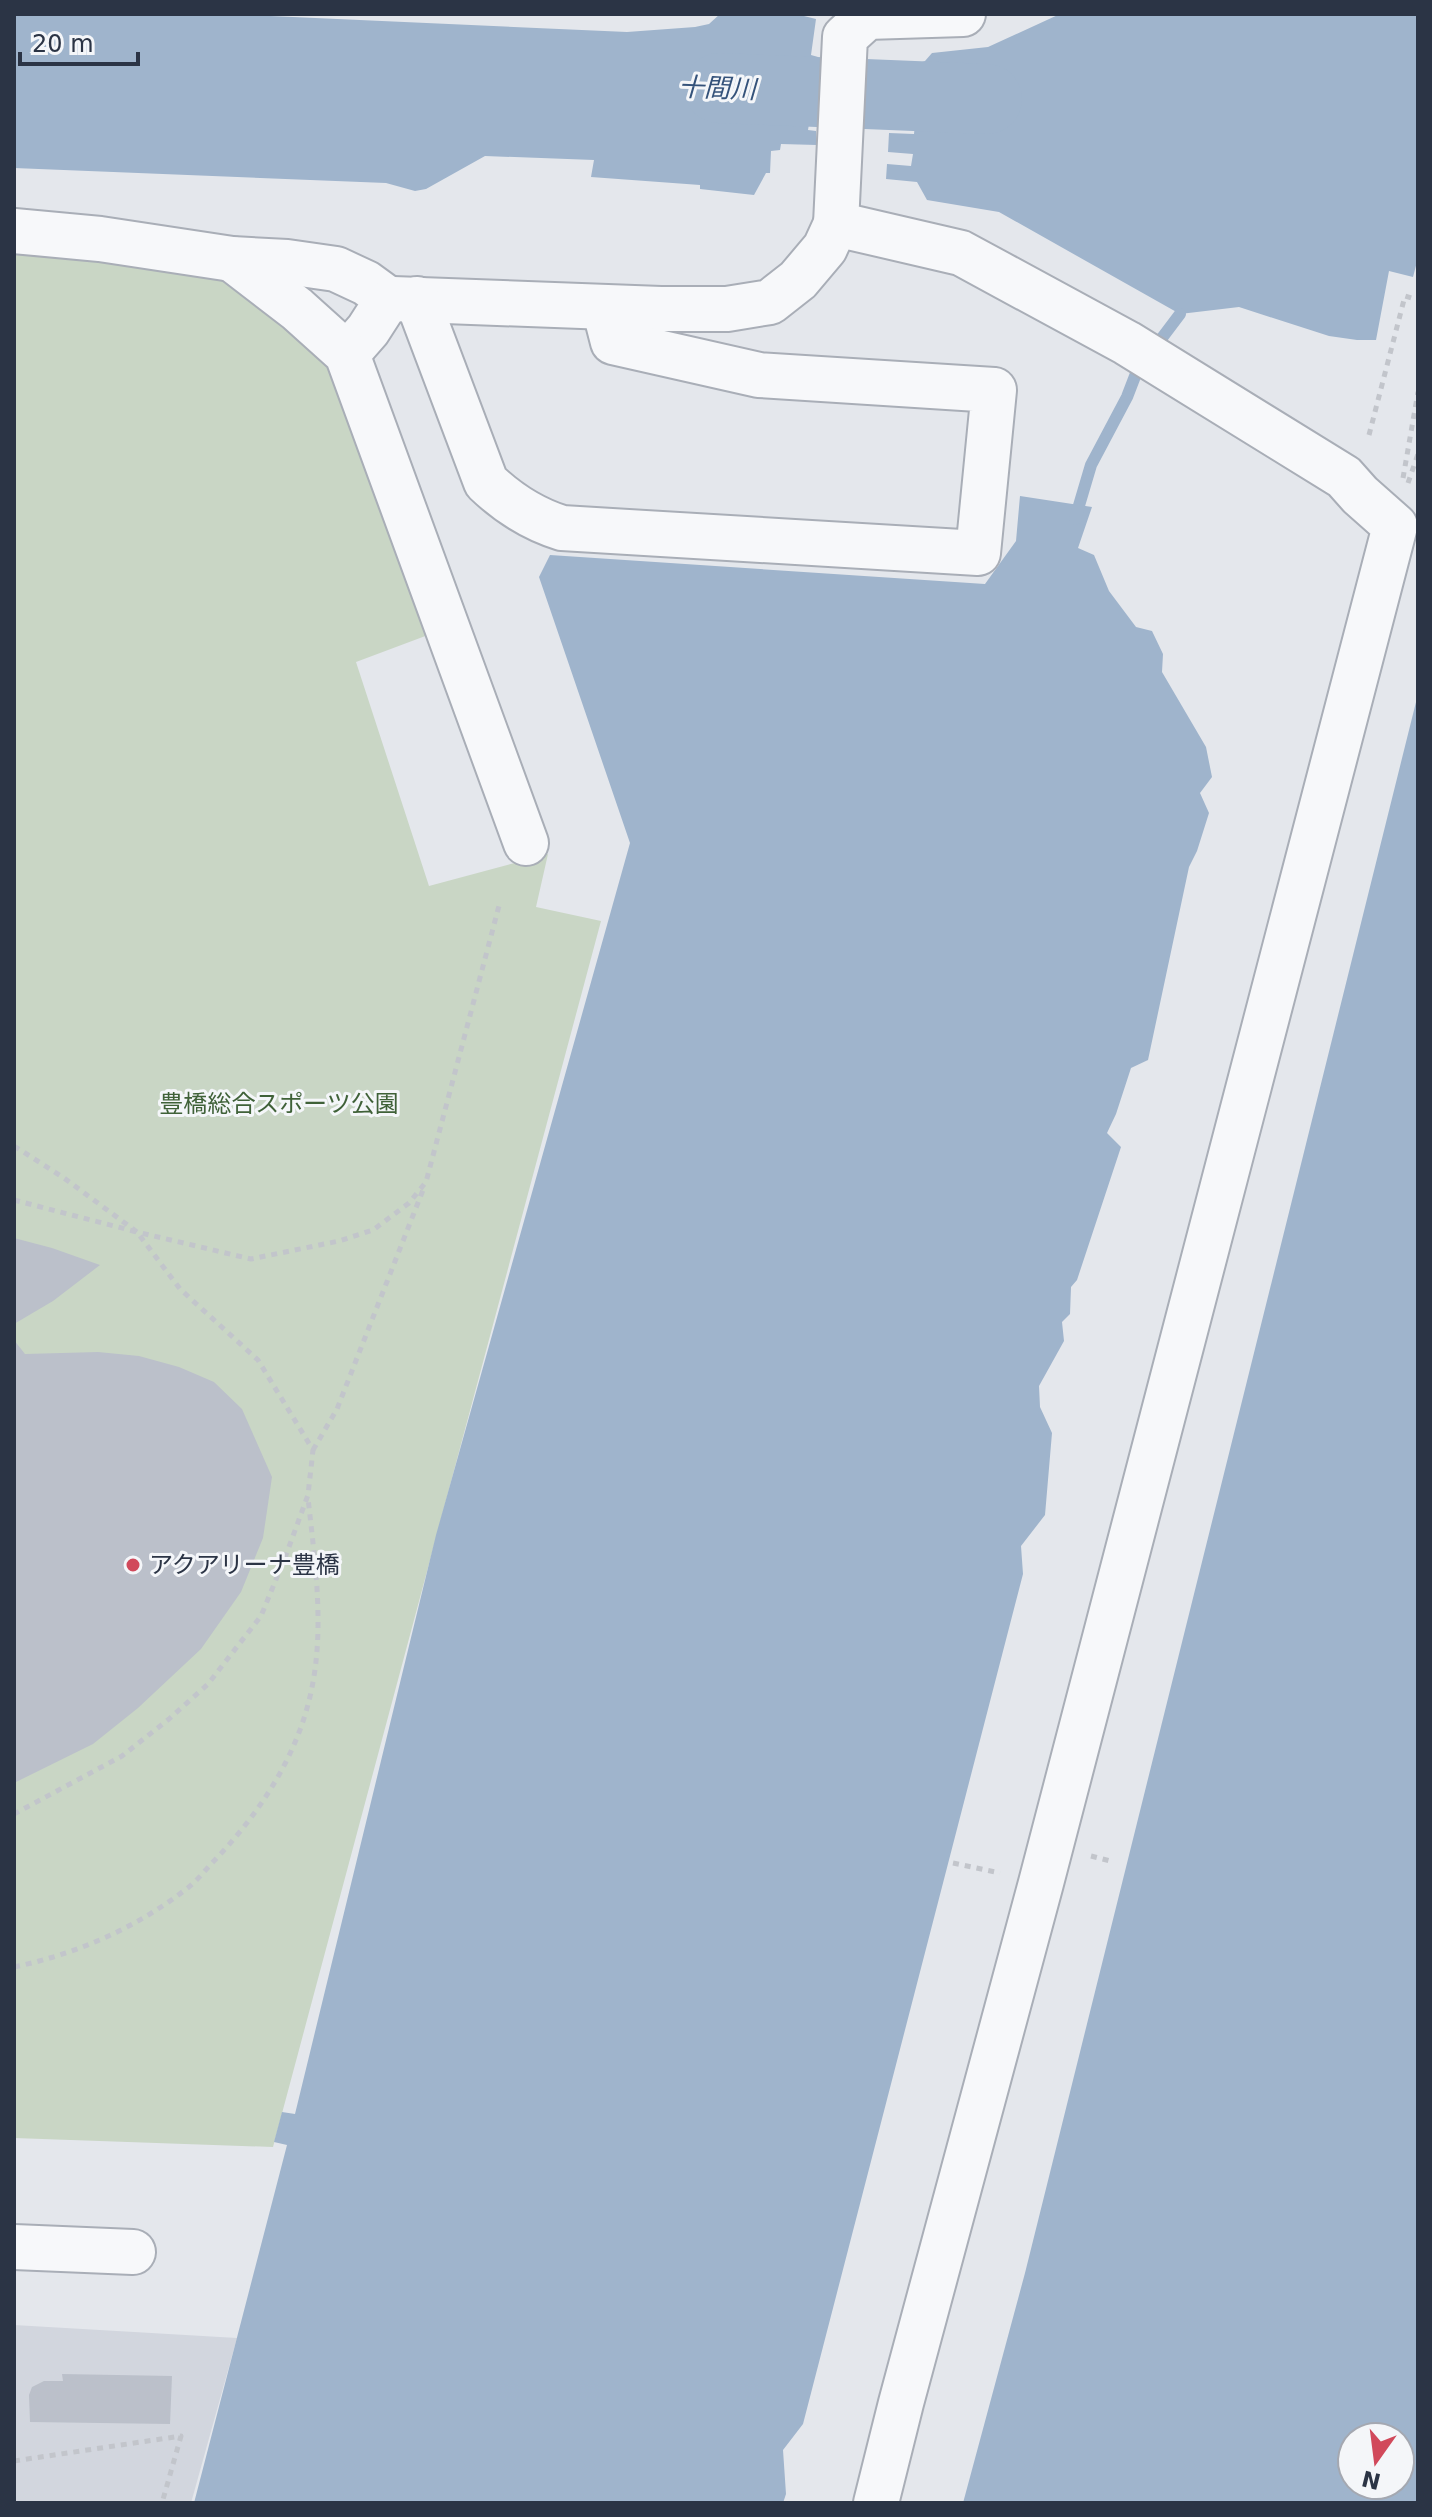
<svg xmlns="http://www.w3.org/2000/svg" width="1432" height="2517" font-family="'DejaVu Sans','Noto Sans JP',sans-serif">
<rect width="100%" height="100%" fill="#e4e7ec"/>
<path fill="#d2d6de" d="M14 2325 237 2338 191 2503H14Z"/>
<path fill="#c9d6c5" d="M14 250 239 280 310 336 336 377 436 632 356 662 429 886 548 854 536 907 601 921 273 2147 14 2138Z"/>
<g fill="#9fb4cc" fill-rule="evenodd">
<path d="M14 14H228L627 32 695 27 709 24 720 14H796L816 19 811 55 818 57 817 75H811V81L817 83V100L809 99V106H817L816 125 809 124 808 130 816 131 817 145 781 144 780 150 771 151 770 173H766L754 195 700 189V185L591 177 594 160 485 156 426 189 415 191 386 183 14 168Z"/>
<path d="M1060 14H1418V258L1413 277 1389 271 1376 340H1357L1329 336 1239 307 1180 314 999 212 927 200 917 182 886 179 887 164 911 166 913 154 888 152 889 133 914 134 915 124 890 123 891 109 915 112 917 103 891 101 892 88 918 89 919 79 893 77 894 62 917 64 925 61 932 53 988 47Z"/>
<path d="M1020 496 1092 507 1078 548 1094 555 1109 591 1136 627 1152 631 1163 654 1162 672 1206 747 1212 777 1200 793 1209 813 1197 851 1189 867 1148 1060 1131 1068 1116 1114 1107 1133 1121 1147 1077 1280 1071 1287 1070 1314 1062 1322 1064 1341 1039 1386 1040 1407 1052 1433 1045 1515 1021 1546 1023 1574 803 2424 783 2450 786 2494 783 2503H194L287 2145 274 2142 282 2112 295 2114 436 1535 630 843 539 577 550 555 985 584 1016 541Z"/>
<path d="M1418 694V2503H963L1025 2273ZM1352 2437H1400V2485H1352Z"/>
</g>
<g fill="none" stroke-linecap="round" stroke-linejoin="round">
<path stroke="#9fb4cc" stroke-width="12" d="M1075 519 1091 465 1127 397 1137 371 1180 314"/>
<path stroke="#9fb4cc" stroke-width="70" d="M719 88 987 99"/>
</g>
<g fill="#bbc0ca">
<path d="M14 1238 52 1248 100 1265 53 1301 14 1324Z"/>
<path d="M14 1340 25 1354 98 1352 139 1356 179 1367 214 1382 242 1409 272 1477 263 1538 241 1592 201 1649 138 1708 93 1744 14 1783Z"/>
<path d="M62 2374 172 2376 170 2424 30 2422 29 2395 32 2387 44 2381H63Z"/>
</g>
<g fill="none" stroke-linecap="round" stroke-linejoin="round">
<defs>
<g id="minor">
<path d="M14 231 100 239 232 259 287 262 336 269 366 283 388 299 368 330 347 354"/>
<path d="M232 259 297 309 347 354 526 843"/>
<path d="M393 299 661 309H727L770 302 798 280 825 248 836 224"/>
<path d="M417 299 486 482C508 503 533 519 562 528L978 553 994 390 759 375 613 342 604 307"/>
<path d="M14 2247 133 2252"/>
<path d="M876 2503 901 2403 1041 1883 1395 526 1360 495 1344 477 1127 343 961 253 836 224 845 37 867 17 963 14"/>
</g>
</defs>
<use href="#minor" stroke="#a9aeb7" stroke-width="48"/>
<g stroke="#c2c5cb" stroke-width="5" stroke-dasharray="6 6" stroke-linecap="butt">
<path d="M1369 435 1405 296 1418 300"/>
<path d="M1403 478 1418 392"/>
<path d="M1408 483 1418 454"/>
<path d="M14 1146 64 1178 137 1232 251 1259 339 1241 373 1230 409 1203 426 1182 500 902"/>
<path d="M14 1200 137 1232 180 1289 258 1360 313 1450 308 1495 286 1555 261 1616 208 1684 169 1719 122 1756 14 1814"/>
<path d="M313 1450 337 1409 423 1190"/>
<path d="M1091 1856 1114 1862"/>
<path d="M953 1863 1000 1873"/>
<path d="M14 1967C76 1954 134 1929 185 1890 195 1883 203 1873 211 1864 257 1817 297 1758 311 1692 325 1629 315 1562 308 1498"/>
<path d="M14 2461 181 2436 162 2503"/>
</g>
<use href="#minor" stroke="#f7f8fa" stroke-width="44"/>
</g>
<circle fill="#d1495b" stroke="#f4f6f9" stroke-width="3" cx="133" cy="1565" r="8"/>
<g text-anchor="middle" stroke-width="6" stroke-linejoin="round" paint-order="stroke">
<g font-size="24" fill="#3f6138" stroke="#f4f6f9">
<text x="279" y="1112">豊橋総合スポーツ公園</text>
</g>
<g font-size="24" fill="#2b3445" stroke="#f4f6f9" text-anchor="start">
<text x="149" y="1573">アクアリーナ豊橋</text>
</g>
<g font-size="26" font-style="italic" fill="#34527a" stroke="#f4f6f9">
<text transform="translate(717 88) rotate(2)" y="9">十間川</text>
</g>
</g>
<rect width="1432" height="2517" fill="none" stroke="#2b3445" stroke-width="32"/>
<g transform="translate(1376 2461) rotate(194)"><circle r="38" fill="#f4f6f9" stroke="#a4a8b1" stroke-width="2"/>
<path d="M0-6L14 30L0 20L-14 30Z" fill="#d1495b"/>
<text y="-12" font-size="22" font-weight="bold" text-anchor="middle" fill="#2b3445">N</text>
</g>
<path d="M20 52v12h118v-12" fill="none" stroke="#2b3445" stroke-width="4"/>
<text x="32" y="52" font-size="24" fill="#2b3445" stroke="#f4f6f9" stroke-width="6" paint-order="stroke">20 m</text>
</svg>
